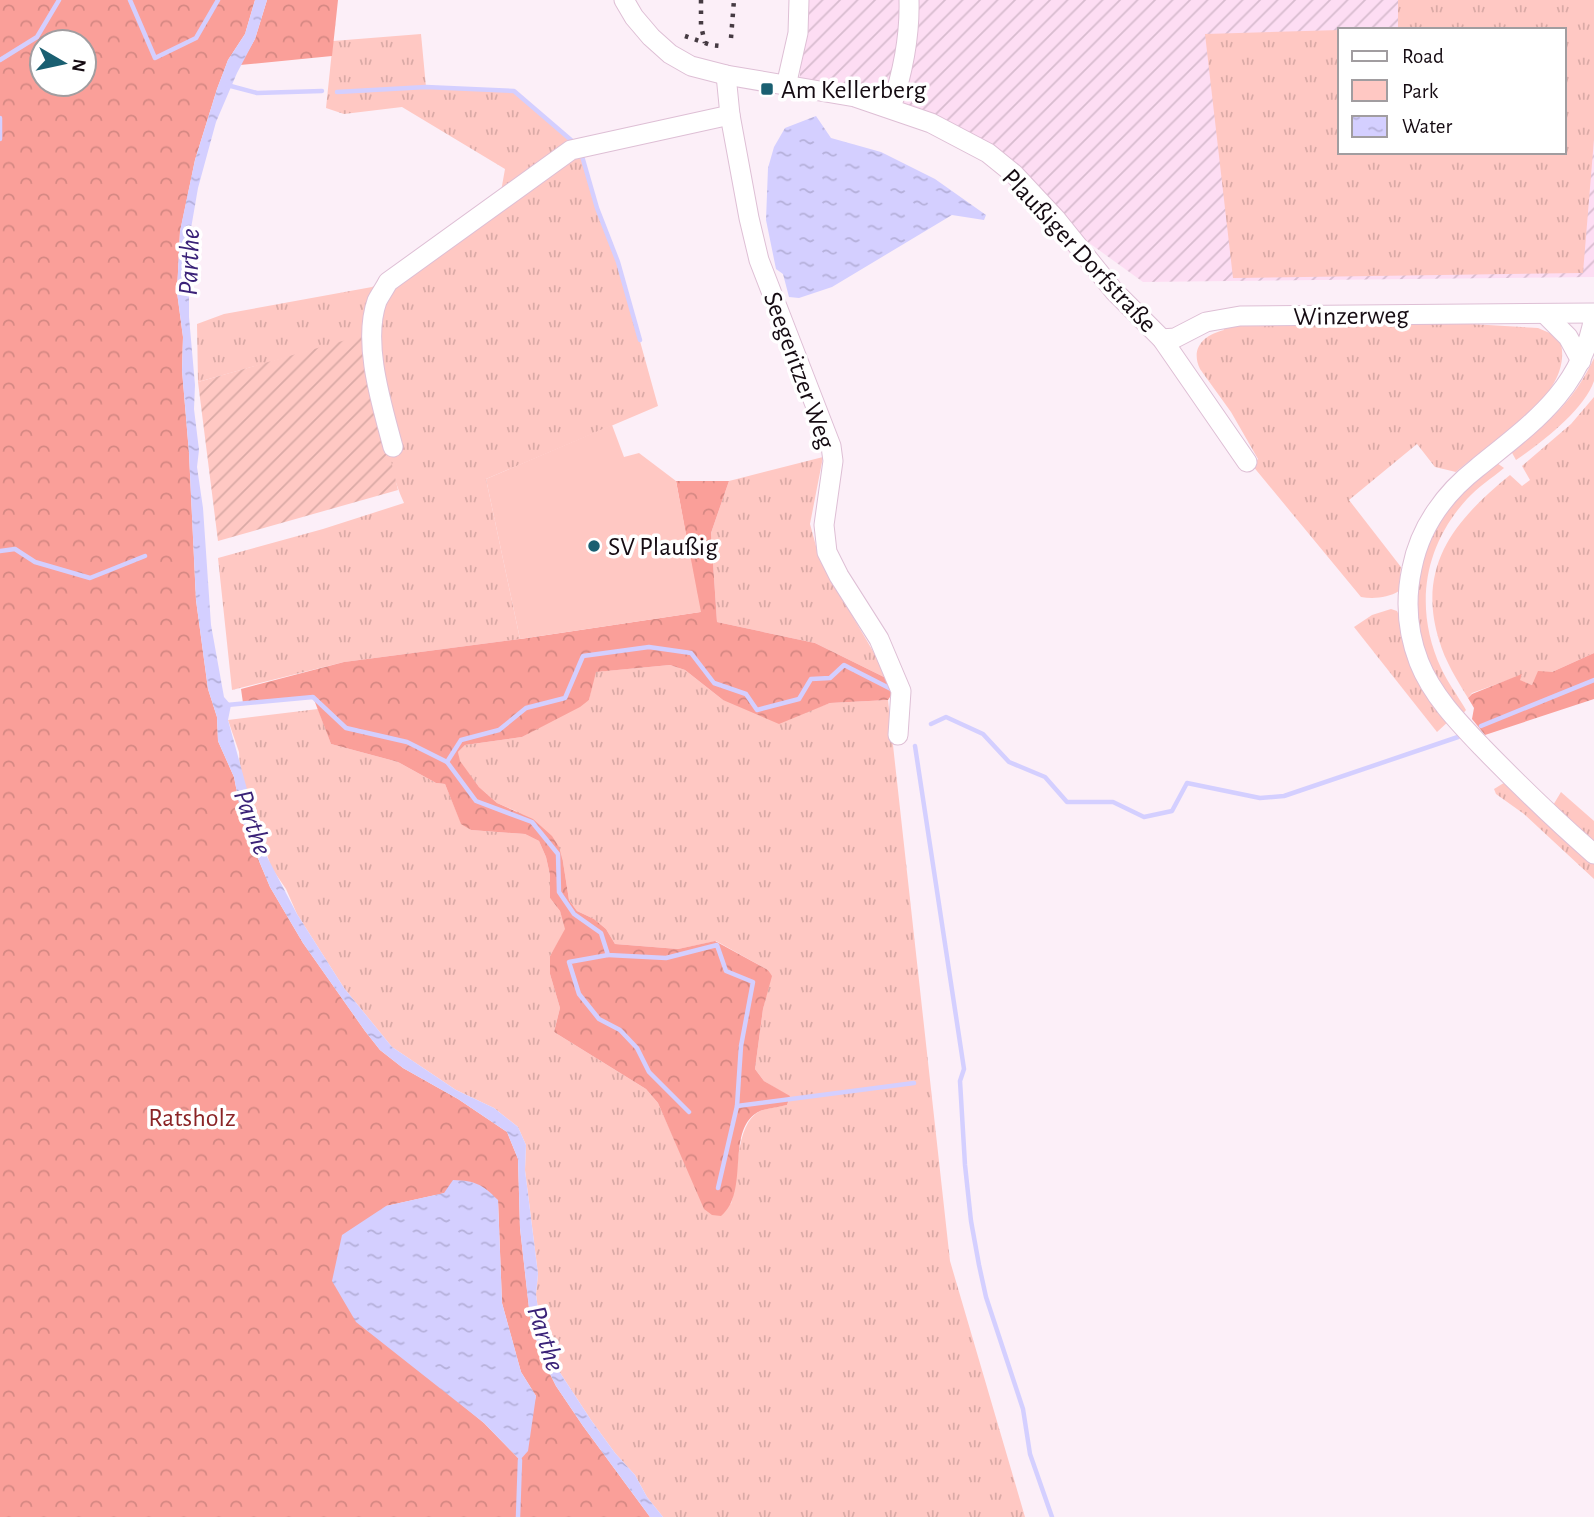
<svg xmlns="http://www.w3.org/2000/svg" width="1594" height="1517" font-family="'Alegreya Sans',sans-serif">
<defs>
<pattern id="industrial-furrows" width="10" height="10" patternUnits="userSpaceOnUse" patternTransform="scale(1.75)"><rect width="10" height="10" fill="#fdddf3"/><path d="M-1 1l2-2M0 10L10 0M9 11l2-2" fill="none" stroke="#d8bccf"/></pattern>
<pattern id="grass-tufts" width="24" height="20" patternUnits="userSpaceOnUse" patternTransform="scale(1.75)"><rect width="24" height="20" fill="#ffc8c3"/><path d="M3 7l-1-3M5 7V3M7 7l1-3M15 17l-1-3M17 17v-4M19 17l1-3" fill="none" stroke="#daaaa6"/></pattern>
<pattern id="forest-crowns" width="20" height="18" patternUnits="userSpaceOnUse" patternTransform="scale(1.75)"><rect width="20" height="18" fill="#fa9f99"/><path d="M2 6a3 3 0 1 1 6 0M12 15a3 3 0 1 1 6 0" fill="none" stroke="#d58883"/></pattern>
<pattern id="garden-furrows" width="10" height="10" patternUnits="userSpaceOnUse" patternTransform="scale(1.75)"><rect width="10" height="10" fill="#ffc8c3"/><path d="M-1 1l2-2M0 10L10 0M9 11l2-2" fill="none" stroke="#daaaa6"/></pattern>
<pattern id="water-ripples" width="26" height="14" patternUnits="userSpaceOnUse" patternTransform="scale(1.75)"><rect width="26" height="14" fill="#d4cfff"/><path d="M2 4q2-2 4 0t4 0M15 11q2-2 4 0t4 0" fill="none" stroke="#b5b0da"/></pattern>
</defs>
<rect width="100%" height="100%" fill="#fceff8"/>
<path fill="url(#industrial-furrows)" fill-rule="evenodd" d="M805 0H1594V277L1143 282 1056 219 958 137 799 88ZM1340 30H1564V152H1340Z"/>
<g fill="url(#grass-tufts)">
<path d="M1398 0H1594V139L1583 273 1233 278 1205 34 1340 30V152H1564V30H1368L1398 29Z"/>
<path d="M421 34 426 87 514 91 571 140 582 156 597 208 618 262 658 406 486 479 520 639 344 662 232 690 218 558 323 529 404 503C383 456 375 386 367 335L198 382 197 324 224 314 372 287 388 279 500 197 505 169 402 107 344 114 326 108 333 41Z"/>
<path d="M1437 322 1538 328 1559 337C1580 394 1491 441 1456 472L1435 467 1417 444 1349 500 1401 567 1399 591C1388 598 1373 599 1361 597L1252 465 1258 459 1231 412 1200 369C1190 348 1204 335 1224 330L1223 327 1242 325Z"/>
<path d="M1594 358C1594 365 1594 374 1594 381 1584 410 1541 443 1516 460L1511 451C1548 424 1574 401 1594 358Z"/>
<path d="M1594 397V653L1552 672 1532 685 1519 680 1522 675 1472 693 1468 698C1457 680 1445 661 1439 640 1416 565 1456 519 1510 475L1522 486 1530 480 1522 466 1571 424Z"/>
<path d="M823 457 810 524 820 561 890 680 815 643 717 622 711 533 729 481Z"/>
<path d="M1497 463 1504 468C1492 478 1478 487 1467 499 1423 547 1414 609 1441 668 1448 683 1458 696 1466 710L1461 716C1408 652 1400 569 1453 502 1464 487 1483 475 1497 463Z"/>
<path d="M1391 609 1397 611 1450 720 1437 732 1354 627 1372 615Z"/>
<path d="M670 665 685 670 723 700 808 711 830 703 888 700 950 1261 1025 1517H663L647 1497 635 1475 615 1453 591 1420 555 1365 539 1317 536 1294 538 1274 525 1170 526 1145 518 1127 494 1108 456 1090 392 1047 344 988 297 914 286 889 271 867 246 790 240 768 239 752 228 720 318 709 331 744 398 762 436 783 445 784 461 823 471 830 525 834 539 841 546 857 550 875V898L560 911 566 929 550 956V974L560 1008 554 1032 646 1089 658 1103 680 1152 731 1204C739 1179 734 1124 760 1111 768 1108 778 1107 787 1105L790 1097 764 1081 755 1069 763 1009 771 976 768 970 716 941 678 949 615 944 606 929 594 919 577 911 569 900 563 862 516 811 497 803 479 787 459 761 458 752 465 745 522 737 589 700 595 672Z"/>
<path d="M1507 781 1594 861V879L1524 814 1496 794 1494 789Z"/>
<path d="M1561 792 1594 821V846L1552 807Z"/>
</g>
<g fill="url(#forest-crowns)" fill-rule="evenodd">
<path d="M0 0H255L245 34 228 60 217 89 195 160 180 232 177 292 183 337 182 370 189 453 196 600 208 689 217 717 218 741 234 777 243 823 270 887 303 943 365 1031 380 1050 403 1068 458 1099 507 1132 518 1159 520 1228 530 1317 541 1356 556 1386 583 1426 650 1517H0ZM42 42H84V84H42ZM445 1193 498 1200 502 1303 521 1372 536 1396 520 1460 484 1423 438 1385 386 1206Z"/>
<path d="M267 0H338L332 56 240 65 255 39Z"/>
<path d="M676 481H729L711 533 717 622 815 643 890 680 894 691 888 700 830 703 779 724 723 700 685 670 670 665 596 672 589 700 580 707 522 737 465 745 458 752 460 761 479 787 497 803 533 819 552 836 559 847 563 862 569 900 577 911 594 919 606 929 615 944 678 949 715 941 768 970 772 976 763 1009 755 1069 764 1081 790 1096 787 1105C779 1107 769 1108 760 1111 724 1128 751 1192 721 1216L712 1215 704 1209 658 1103 646 1089 554 1032 560 1008 550 974V956L565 929 560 911 550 898V875L546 857 539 841 525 834 471 830 461 824 445 784 436 783 398 762 331 744 313 697 243 703 241 689 344 662 520 639 700 612Z"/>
<path d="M1594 653V699L1485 735 1472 719 1474 708 1468 698 1472 694 1522 674 1520 680 1532 685 1538 671 1552 672Z"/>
</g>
<path fill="#ffc8c3" d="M612 425 624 457 639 453 676 481 701 612 520 639 486 479Z"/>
<path fill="url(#garden-furrows)" d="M367 334 380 414 398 490 218 541 198 382Z"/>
<g fill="url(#water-ripples)">
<path d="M255 0H267L255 39 237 73 216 122 198 188 189 240V317L195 385 194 409 199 450 197 467 203 508 211 625 224 697 231 705 228 720 264 851 297 914 344 988 392 1047 456 1090 494 1108 518 1127 526 1145 525 1170 538 1274 536 1294 539 1317 555 1365 591 1420 615 1453 635 1475 647 1497 663 1517H650L583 1426 556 1386 541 1356 530 1317 520 1228 518 1159 507 1132 458 1099 403 1068 380 1050 365 1031 303 943 270 887 243 823 234 777 218 741 217 717 208 689 196 600 189 453 182 370 183 337 177 292 180 231 195 160 217 89 228 60 245 34Z"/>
<path d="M816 116 831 138 881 152 935 179 986 215 984 220 952 215 832 287 799 298 789 297 783 274 776 269 766 220 768 168 774 147 785 128Z"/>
<path d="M453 1180C476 1181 482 1184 498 1200L502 1303 521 1372 536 1396 528 1451 520 1460 484 1423 356 1322 332 1281 342 1235 386 1206 444 1193Z"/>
</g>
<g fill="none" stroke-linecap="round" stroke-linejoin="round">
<g stroke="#d4cfff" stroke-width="4.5">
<path d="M130 0 155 58 196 38 218 0"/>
<path d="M0 60 37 37 59 0"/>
<path d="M227 85 257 93 322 91"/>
<path d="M337 92 426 87 514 91 571 140"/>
<path d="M0 118V139"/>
<path d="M582 156 597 208 618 262 640 340"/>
<path d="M0 551 15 549 35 562 90 578 145 556"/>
<path d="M227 705 313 697 346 728 407 742 447 762 461 740 499 730 526 708 565 698 583 656 649 647 691 653 714 683 746 694 757 710 799 699 811 679 830 678 844 665 893 690"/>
<path d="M931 724 946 717 983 734 1009 762 1045 777 1067 802H1113L1144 817 1172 811 1187 783 1260 798 1284 796 1458 737"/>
<path d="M1481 726 1594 680"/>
<path d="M915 746 964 1069 960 1081 965 1165 971 1221 979 1265 986 1297 1023 1409 1030 1454 1052 1517"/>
<path d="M447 762 476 801 532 822 558 854 559 892 574 914 601 933 608 955 666 958 717 945 726 971 753 982 741 1046 737 1106 718 1188"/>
<path d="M608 955 569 962 579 994 599 1019 620 1030 637 1048 649 1072 689 1112"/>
<path d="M737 1106 914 1083"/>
<path d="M518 1517 520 1460"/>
</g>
<defs>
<g id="minor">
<path d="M624 0 634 17 651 37 670 54 691 66 726 75 855 97 931 123 988 153 1014 174 1056 219 1114 291 1162 339 1247 462"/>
<path d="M726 75 730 115 749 218 759 260 831 446 833 461 824 525 827 552 839 576 879 639 901 691 898 735"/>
<path d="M786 86 798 33 799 0"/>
<path d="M891 108C903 72 910 38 909 0"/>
<path d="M1545 314 1568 337 1581 361"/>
<path d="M1594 316C1582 390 1531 424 1477 468 1445 493 1420 527 1412 568 1405 600 1407 631 1419 662 1432 695 1458 722 1482 747 1518 784 1555 820 1594 854"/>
<path d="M1162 339 1175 338 1206 322 1240 316 1594 313"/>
<path d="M393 447C382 405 362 343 377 301 380 295 385 288 388 282L571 150 730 115"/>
</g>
</defs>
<use href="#minor" stroke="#debfd5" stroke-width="21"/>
<use href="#minor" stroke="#fff" stroke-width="19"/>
<g stroke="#453a42" stroke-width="4.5" stroke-dasharray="3.5 7" stroke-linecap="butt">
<path d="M701 0V26L705 43"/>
<path d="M685 36 711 45 721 46"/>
<path d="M731 38 734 0"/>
</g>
</g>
<g fill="#1a5f71" stroke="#fff" stroke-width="2.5">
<rect x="760" y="82" width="14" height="14" rx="3.5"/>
<circle cx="594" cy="546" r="7"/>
</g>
<g text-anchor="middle" stroke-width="7" stroke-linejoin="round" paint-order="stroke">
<g font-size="26" fill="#150b12" stroke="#fff" text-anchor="start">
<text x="781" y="98">Am Kellerberg</text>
<text x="608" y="555">SV Plaußig</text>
</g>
<g font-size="26" fill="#150b12" stroke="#fff">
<text transform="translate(1080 250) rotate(47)" y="9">Plaußiger Dorfstraße</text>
<text transform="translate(1351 315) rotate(-1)" y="9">Winzerweg</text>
<text transform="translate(800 370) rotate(70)" y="9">Seegeritzer Weg</text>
</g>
<g font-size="26" fill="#8b2426" stroke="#fff">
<text x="192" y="1126">Ratsholz</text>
</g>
<g font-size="28" font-style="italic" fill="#3a2278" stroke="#fff">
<text transform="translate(188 262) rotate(-88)" y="10">Parthe</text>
<text transform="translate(254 822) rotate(71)" y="10">Parthe</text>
<text transform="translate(547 1338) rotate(72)" y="10">Parthe</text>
</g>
</g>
<rect x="1338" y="28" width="228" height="126" fill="#ffffff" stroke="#a19da0" stroke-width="2"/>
<rect x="1352" y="51" width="35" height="10" fill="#ffffff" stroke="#a19da0" stroke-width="2"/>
<text x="1402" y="63" font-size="21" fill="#150b12">Road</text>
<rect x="1352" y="80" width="35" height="21" fill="#ffc8c3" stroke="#a19da0" stroke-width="2"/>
<text x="1402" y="98" font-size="21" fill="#150b12">Park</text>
<rect x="1352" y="116" width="35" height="21" fill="url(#water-ripples)" stroke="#a19da0" stroke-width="2"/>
<text x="1402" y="133" font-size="21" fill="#150b12">Water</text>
<g transform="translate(63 63) rotate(99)"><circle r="33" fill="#ffffff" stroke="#a19da0" stroke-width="2"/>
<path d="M0-5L12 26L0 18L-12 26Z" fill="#1a5f71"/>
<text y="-10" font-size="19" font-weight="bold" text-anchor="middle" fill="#150b12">N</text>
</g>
</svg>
